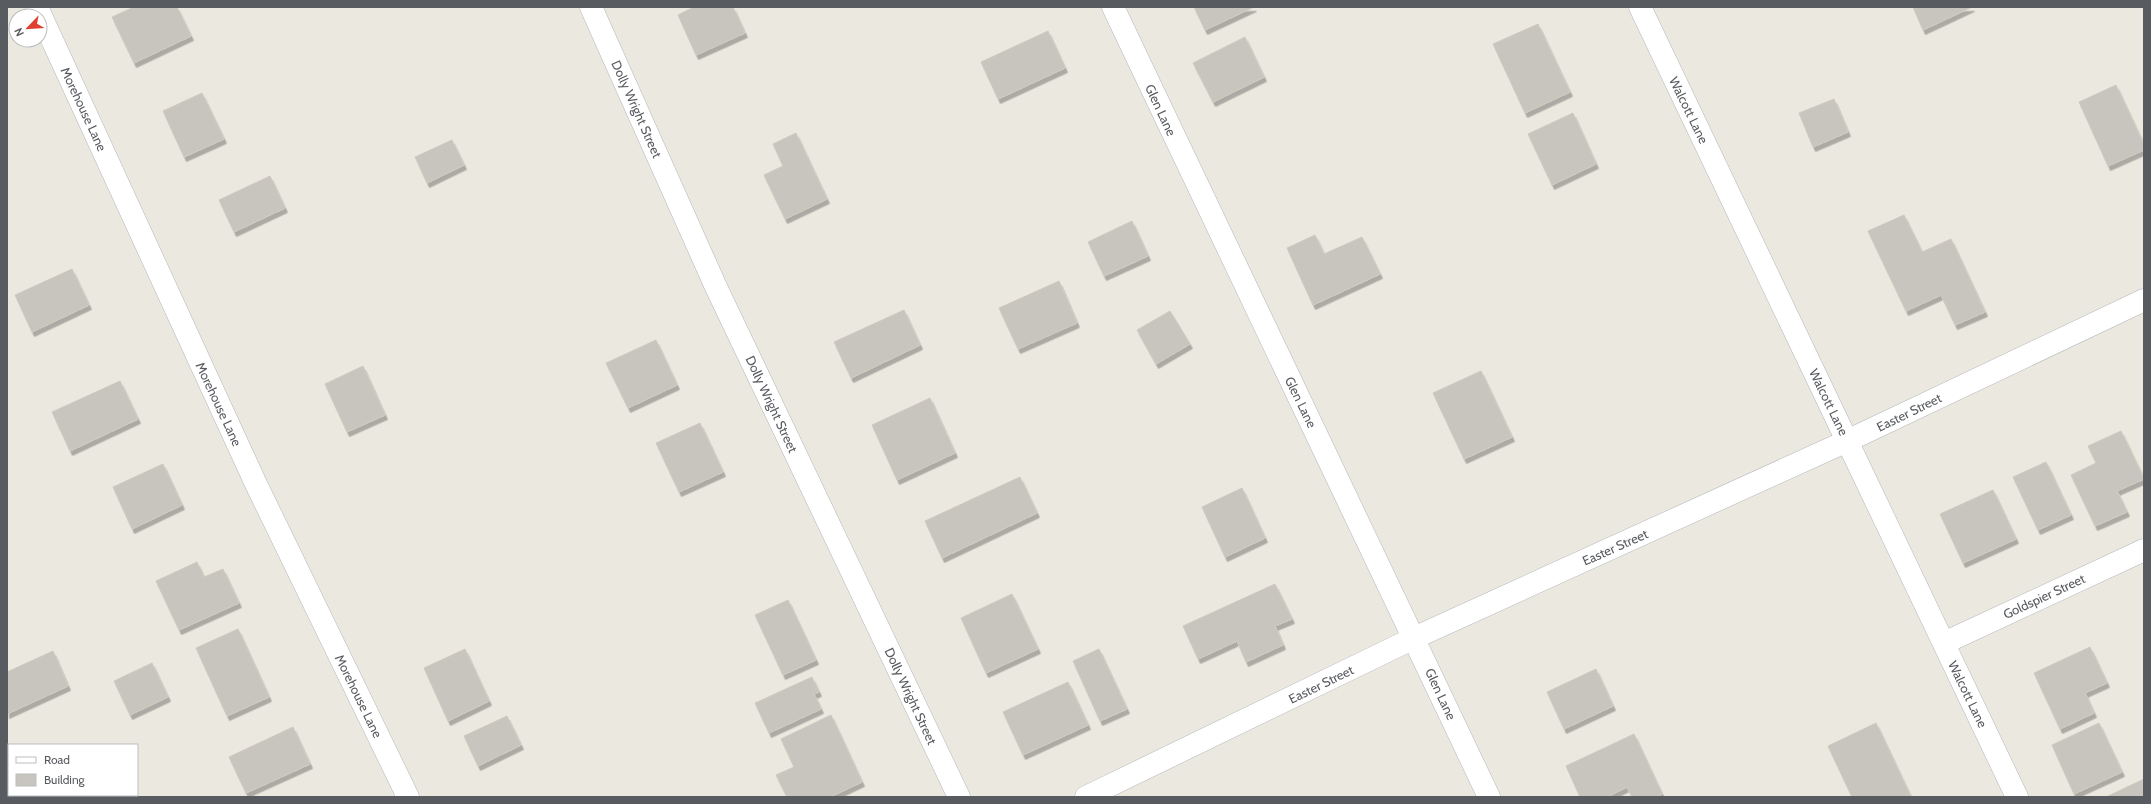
<svg xmlns="http://www.w3.org/2000/svg" width="2151" height="804" font-family="Cabin,sans-serif">
<defs>
<filter id="shadow"><feDropShadow dx="2.5" dy="4.5" stdDeviation="0" flood-color="#0004"/></filter>
</defs>
<rect width="100%" height="100%" fill="#ebe8df"/>
<g fill="#c8c5bf" stroke="#cfcabe" filter="url(#shadow)">
<path d="M134 7H177L191 36 134 63 112 17Z"/>
<path d="M694 7H733L745 33 696 55 678 15Z"/>
<path d="M1194 7H1254L1205 30Z"/>
<path d="M1913 7H1972L1923 30Z"/>
<path d="M1538 24 1570 92 1525 113 1493 44Z"/>
<path d="M1048 31 1065 68 998 99 981 62Z"/>
<path d="M1245 37 1264 77 1213 102 1193 63Z"/>
<path d="M2116 85 2144 145V150L2108 166 2079 102Z"/>
<path d="M202 93 224 139 184 157 163 111Z"/>
<path d="M1834 99 1848 132 1813 147 1799 113Z"/>
<path d="M1573 113 1596 164 1552 185 1528 134Z"/>
<path d="M796 133 827 199 785 219 764 175 783 166 773 144Z"/>
<path d="M452 140 464 165 427 183 415 157Z"/>
<path d="M270 176 285 208 234 232 219 200Z"/>
<path d="M1904 215 1922 252 1951 239 1985 312 1955 325 1941 295 1906 311 1868 231Z"/>
<path d="M1132 221 1148 256 1104 276 1088 242Z"/>
<path d="M1315 235 1324 254 1362 237 1380 274 1313 305 1287 248Z"/>
<path d="M72 269 89 305 32 332 15 295Z"/>
<path d="M1059 281 1077 323 1018 349 999 308Z"/>
<path d="M904 310 920 345 851 378 834 342Z"/>
<path d="M1170 311 1190 344 1156 364 1137 330Z"/>
<path d="M656 340 677 385 628 408 606 363Z"/>
<path d="M363 366 385 415 347 432 325 384Z"/>
<path d="M1481 371 1512 437 1464 459 1433 393Z"/>
<path d="M120 381 138 419 70 451 52 412Z"/>
<path d="M930 398 955 453 897 480 872 425Z"/>
<path d="M700 423 723 472 679 492 656 443Z"/>
<path d="M2121 431 2144 479 2117 491 2127 512 2095 526 2071 475 2096 463 2088 446Z"/>
<path d="M2046 462 2071 515 2038 530 2013 477Z"/>
<path d="M163 464 182 505 132 529 113 487Z"/>
<path d="M1020 477 1037 513 942 558 925 521Z"/>
<path d="M1242 488 1265 538 1225 557 1202 507Z"/>
<path d="M1993 490 2016 539 1963 563 1940 514Z"/>
<path d="M197 562 204 577 223 569 239 603 179 630 156 581Z"/>
<path d="M1275 584 1292 619 1275 626 1283 645 1246 662 1237 641 1198 659 1183 626Z"/>
<path d="M1012 594 1038 649 986 673 961 618Z"/>
<path d="M788 600 816 660 783 675 755 615Z"/>
<path d="M238 629 269 697 227 716 196 648Z"/>
<path d="M2090 647 2107 683 2085 693 2094 713 2060 729 2034 673Z"/>
<path d="M465 649 489 701 448 721 424 668Z"/>
<path d="M1099 649 1127 709 1100 721 1073 661Z"/>
<path d="M53 651 68 686 7 714V672Z"/>
<path d="M152 663 168 697 130 715 114 681Z"/>
<path d="M1596 669 1613 706 1564 729 1547 692Z"/>
<path d="M812 677 819 692 814 694 821 709 769 733 755 703Z"/>
<path d="M1068 682 1088 725 1023 755 1003 712Z"/>
<path d="M831 715 862 782 830 797H787L776 775 794 767 781 739Z"/>
<path d="M507 716 521 745 478 766 464 736Z"/>
<path d="M1876 723 1911 797H1852L1828 746Z"/>
<path d="M2099 723 2122 772 2074 794 2052 745Z"/>
<path d="M293 727 310 764 246 793 229 757Z"/>
<path d="M1634 734 1662 794 1655 797H1632L1627 787 1607 797H1580L1566 766Z"/>
<path d="M2144 779V797H2106Z"/>
</g>
<g fill="none" stroke-linecap="round" stroke-linejoin="round">
<defs>
<g id="minor">
<path d="M37 7 256 484 408 797"/>
<path d="M591 7 716 287 959 797"/>
<path d="M1113 7 1489 797"/>
<path d="M1640 7 2017 797"/>
<path d="M1944 643 2144 550"/>
<path d="M1086 797 1414 638 1847 441 2144 300"/>
</g>
</defs>
<use href="#minor" stroke="#b5b7bc" stroke-width="23"/>
<use href="#minor" stroke="#fff" stroke-width="22"/>
</g>
<g text-anchor="middle" stroke-width="3.5" stroke-linejoin="round" paint-order="stroke">
<g font-size="13" fill="#585b60" stroke="#fff">
<text transform="translate(84 109) rotate(65)" y="5">Morehouse Lane</text>
<text transform="translate(637 109) rotate(66)" y="5">Dolly Wright Street</text>
<text transform="translate(1161 110) rotate(65)" y="5">Glen Lane</text>
<text transform="translate(1689 110) rotate(64)" y="5">Walcott Lane</text>
<text transform="translate(1301 402) rotate(64)" y="5">Glen Lane</text>
<text transform="translate(1829 402) rotate(64)" y="5">Walcott Lane</text>
<text transform="translate(219 404) rotate(65)" y="5">Morehouse Lane</text>
<text transform="translate(772 404) rotate(65)" y="5">Dolly Wright Street</text>
<text transform="translate(1909 412) rotate(-26)" y="5">Easter Street</text>
<text transform="translate(1615 547) rotate(-24)" y="5">Easter Street</text>
<text transform="translate(2044 596) rotate(-25)" y="5">Goldspier Street</text>
<text transform="translate(1321 684) rotate(-26)" y="5">Easter Street</text>
<text transform="translate(1441 694) rotate(65)" y="5">Glen Lane</text>
<text transform="translate(1968 694) rotate(64)" y="5">Walcott Lane</text>
<text transform="translate(359 696) rotate(64)" y="5">Morehouse Lane</text>
<text transform="translate(911 696) rotate(65)" y="5">Dolly Wright Street</text>
</g>
</g>
<rect width="2151" height="804" fill="none" stroke="#585b60" stroke-width="16"/>
<rect x="8" y="744" width="130" height="52" fill="#ffffff" stroke="#bcbdbf"/>
<rect x="16" y="757" width="20" height="6" fill="#ffffff" stroke="#bcbdbf"/>
<text x="44" y="764" font-size="12" fill="#585b60">Road</text>
<rect x="16" y="774" width="20" height="12" fill="#c8c5bf" stroke="#bcbdbf"/>
<text x="44" y="784" font-size="12" fill="#585b60">Building</text>
<g transform="translate(28 28) rotate(245)"><circle r="19" fill="#ffffff" stroke="#bcbdbf"/>
<path d="M0-3L7 15L0 10L-7 15Z" fill="#e04030"/>
<text y="-6" font-size="11" font-weight="bold" text-anchor="middle" fill="#585b60">N</text>
</g>
</svg>
